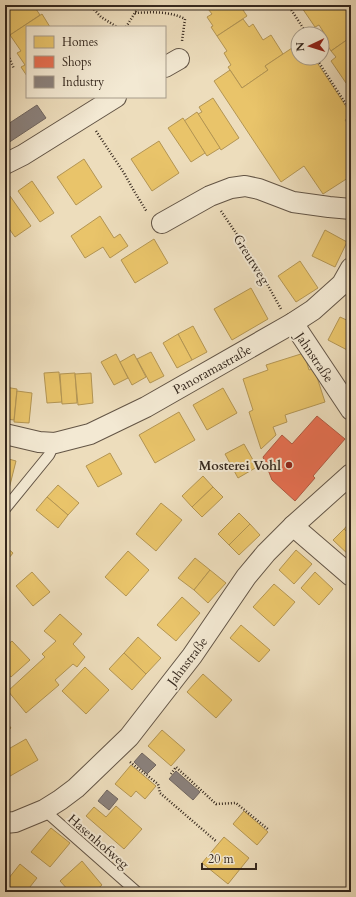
<svg xmlns="http://www.w3.org/2000/svg" width="356" height="897" font-family="Cardo,serif">
<rect width="100%" height="100%" fill="#edddbc"/>
<filter id="stains"><feTurbulence type="fractalNoise" baseFrequency=".005" numOctaves="4"/><feColorMatrix values="0 0 0 0 .2 0 0 0 0 .09 0 0 0 0 .02 0 0 0 .5 -.17"/></filter>
<radialGradient id="worn" r=".72"><stop offset=".6" stop-color="#630" stop-opacity="0"/><stop offset="1" stop-color="#630" stop-opacity=".3"/></radialGradient>
<g fill="#e9c46a" stroke="#b39553">
<path d="M5 5H36L34 6 40 15 10 35 5 28V25L7 24 5 21Z"/>
<path d="M205 5H244L241 7 247 16 217 36 211 27 213 26 207 17 212 14Z"/>
<path d="M300 5H351V18L350 19 351 21V37L331 51 325 41 328 39 319 25 315 27Z"/>
<path d="M42 14 50 27H27V76L21 67 25 65 17 53 21 51 10 35Z"/>
<path d="M243 19 249 27 253 24 263 40 271 35 283 54 265 66 268 70 242 88 228 67 231 65 224 53 227 51 217 36Z"/>
<path d="M351 37V85L348 81 346 83 331 61 336 57 331 51Z"/>
<path d="M298 44V58H314L351 114V116L345 120 351 128V176L323 194 304 166 281 182 214 81 230 70 242 88 268 70 265 66Z"/>
<path d="M351 89V98L347 92Z"/>
<path d="M213 98 239 138 221 150 198 114 202 112 199 107Z"/>
<path d="M197 112 220 148 207 156 184 121Z"/>
<path d="M183 118 205 153 191 162 168 128Z"/>
<path d="M159 141 179 173 152 191 131 159Z"/>
<path d="M84 159 102 187 76 205 57 177Z"/>
<path d="M32 181 54 213 40 222 18 191Z"/>
<path d="M10 196 31 226 15 237 5 223V199Z"/>
<path d="M100 216 114 238 120 234 128 246 110 258 103 247 85 258 71 236Z"/>
<path d="M325 230 347 242 335 267 312 256Z"/>
<path d="M154 239 168 263 135 283 121 260Z"/>
<path d="M300 261 318 288 296 302 278 276Z"/>
<path d="M251 288 268 319 232 340 214 309Z"/>
<path d="M340 317 351 322V352L328 340Z"/>
<path d="M193 326 207 352 192 360 178 334Z"/>
<path d="M178 334 192 360 177 368 163 343Z"/>
<path d="M151 352 164 376 150 383 137 359Z"/>
<path d="M304 353 309 370 314 368 325 402 285 415 287 422 273 427 276 435 261 449 249 412 253 410 243 379 268 370 266 365Z"/>
<path d="M116 354 128 378 114 385 101 362Z"/>
<path d="M134 354 146 377 132 385 120 362Z"/>
<path d="M59 372 62 402 47 403 44 373Z"/>
<path d="M75 373 77 403 62 404 60 374Z"/>
<path d="M91 373 93 403 78 405 75 374Z"/>
<path d="M5 387 17 389 14 420 5 419Z"/>
<path d="M223 388 237 413 207 430 193 405Z"/>
<path d="M17 391 32 393 29 423 14 422Z"/>
<path d="M179 412 195 440 155 463 139 435Z"/>
<path d="M244 444 257 467 238 478 225 454Z"/>
<path d="M110 453 122 474 98 487 86 466Z"/>
<path d="M5 458 16 461 9 489 5 488Z"/>
<path d="M203 476 213 487 192 507 182 496Z"/>
<path d="M58 485 79 503 68 515 47 497Z"/>
<path d="M213 487 223 497 202 517 192 507Z"/>
<path d="M47 497 68 515 58 528 36 510Z"/>
<path d="M161 503 182 520 156 551 136 534Z"/>
<path d="M239 513 250 524 229 545 218 534Z"/>
<path d="M351 521V536L344 529Z"/>
<path d="M250 524 260 535 239 555 229 545Z"/>
<path d="M344 529 351 536V557L333 540Z"/>
<path d="M5 546 13 553 5 563Z"/>
<path d="M296 550 312 564 294 584 279 570Z"/>
<path d="M128 551 149 570 126 596 105 577Z"/>
<path d="M195 558 210 570 194 590 178 578Z"/>
<path d="M210 570 226 583 208 603 194 590Z"/>
<path d="M32 572 50 592 33 606 16 586Z"/>
<path d="M315 572 333 589 319 605 301 588Z"/>
<path d="M274 584 295 602 274 626 253 607Z"/>
<path d="M182 597 200 613 176 641 157 625Z"/>
<path d="M60 614 82 634 73 644 85 657 77 667 73 664 55 680 59 685 26 713 8 691 45 657 42 654 56 641 44 631Z"/>
<path d="M241 625 270 650 259 662 230 638Z"/>
<path d="M138 637 161 658 146 674 124 653Z"/>
<path d="M12 641 30 660 11 677 5 670V647Z"/>
<path d="M124 653 146 674 132 690 109 669Z"/>
<path d="M85 667 109 690 86 714 62 691Z"/>
<path d="M203 674 232 700 216 718 187 692Z"/>
<path d="M5 720 11 728 5 732Z"/>
<path d="M162 730 185 750 171 766 148 746Z"/>
<path d="M26 739 38 760 5 779V751Z"/>
<path d="M131 765 156 786 145 799 136 791 131 797 115 784Z"/>
<path d="M116 806 142 829 124 849 86 816 94 807 106 817Z"/>
<path d="M244 811 268 832 257 845 233 824Z"/>
<path d="M51 828 70 843 50 867 31 852Z"/>
<path d="M224 837 249 858 228 884 202 863Z"/>
<path d="M82 861 102 885 94 892H70L60 881Z"/>
<path d="M20 864 37 878 26 892H5V883Z"/>
</g>
<path fill="#e76f51" stroke="#b25a42" d="M317 416 345 439 313 476 315 478 295 501 272 480 263 457 282 435 292 444Z"/>
<g fill="#8a817c" stroke="#706660">
<path d="M37 105 46 118 5 145V126Z"/>
<path d="M142 753 156 765 147 774 134 762Z"/>
<path d="M176 771 200 792 193 800 169 779Z"/>
<path d="M107 790 118 799 109 810 98 801Z"/>
</g>
<g fill="none" stroke-linecap="round" stroke-linejoin="round">
<defs>
<g id="service">
<path d="M5 509 49 455 55 443"/>
<path d="M44 810 137 892"/>
</g>
<g id="minor">
<path d="M165 67 179 59"/>
<path d="M5 164 23 155 116 97"/>
<path d="M162 223 210 196 231 188 245 186 259 189 293 202 329 207 351 209"/>
<path d="M293 323 351 410"/>
<path d="M5 434 39 442 55 443 90 434 146 407 293 323 313 310 342 284 351 268"/>
<path d="M293 526 351 576"/>
<path d="M5 823 15 822 44 810 60 800 76 788 129 737 192 656 246 577 266 553 293 526 351 474"/>
</g>
</defs>
<use href="#service" stroke="#635546" stroke-width="12"/>
<use href="#minor" stroke="#635546" stroke-width="22"/>
<g stroke="#35281e" stroke-width="2.5" stroke-dasharray="1 2" stroke-linecap="butt">
<path d="M90 5 101 17 117 27"/>
<path d="M288 5 307 34"/>
<path d="M135 13C151 12 170 11 185 19L182 41"/>
<path d="M126 27 140 5"/>
<path d="M5 47 14 69"/>
<path d="M316 58 351 112"/>
<path d="M96 131 124 173 134 191 147 212"/>
<path d="M221 211 251 255 281 309"/>
<path d="M130 762 158 784 160 793 217 842"/>
<path d="M171 774 176 767 216 804 236 803 269 830"/>
</g>
<use href="#service" stroke="#f3e9d3" stroke-width="10"/>
<use href="#minor" stroke="#f3e9d3" stroke-width="20"/>
</g>
<circle fill="#8f2418" stroke="#f3e9d3" stroke-width="1.5" cx="289" cy="465" r="4"/>
<g text-anchor="middle" stroke-width="4" stroke-linejoin="round" paint-order="stroke">
<g font-size="13" fill="#35281e" stroke="#f3e9d3">
<text transform="translate(252 259) rotate(58)" y="5">Greutweg</text>
<text transform="translate(315 357) rotate(56)" y="5">Jahnstraße</text>
<text transform="translate(212 369) rotate(-29)" y="5">Panoramastraße</text>
<text transform="translate(187 661) rotate(-53)" y="5">Jahnstraße</text>
<text transform="translate(99 841) rotate(41)" y="5">Hasenhofweg</text>
</g>
<g font-size="13" font-weight="bold" fill="#35281e" stroke="#f3e9d3" text-anchor="end">
<text x="281" y="470">Mosterei Vohl</text>
</g>
</g>
<rect width="356" height="897" fill="none" stroke="#edddbc" stroke-width="20"/>
<rect x="6" y="6" width="344" height="885" fill="none" stroke="#35281e" stroke-width="2"/>
<rect x="10" y="10" width="336" height="877" fill="none" stroke="#35281e"/>
<rect x="26" y="26" width="140" height="72" fill="#f3e9d3" stroke="#a79c8b"/>
<rect x="34" y="36" width="20" height="12" fill="#e9c46a" stroke="#a79c8b"/>
<text x="62" y="46" font-size="12" fill="#35281e">Homes</text>
<rect x="34" y="56" width="20" height="12" fill="#e76f51" stroke="#a79c8b"/>
<text x="62" y="66" font-size="12" fill="#35281e">Shops</text>
<rect x="34" y="76" width="20" height="12" fill="#8a817c" stroke="#a79c8b"/>
<text x="62" y="86" font-size="12" fill="#35281e">Industry</text>
<g transform="translate(310 46) rotate(266)"><circle r="19" fill="#f3e9d3" stroke="#a79c8b"/>
<path d="M0-3L7 15L0 10L-7 15Z" fill="#8f2418"/>
<text y="-6" font-size="11" font-weight="bold" text-anchor="middle" fill="#35281e">N</text>
</g>
<path d="M202 863v6h54v-6" fill="none" stroke="#35281e" stroke-width="2"/>
<text x="208" y="863" font-size="12" fill="#35281e" stroke="#f3e9d3" stroke-width="3" paint-order="stroke">20 m</text>
<rect width="100%" height="100%" filter="url(#stains)"/>
<rect width="100%" height="100%" fill="url(#worn)"/>
</svg>
